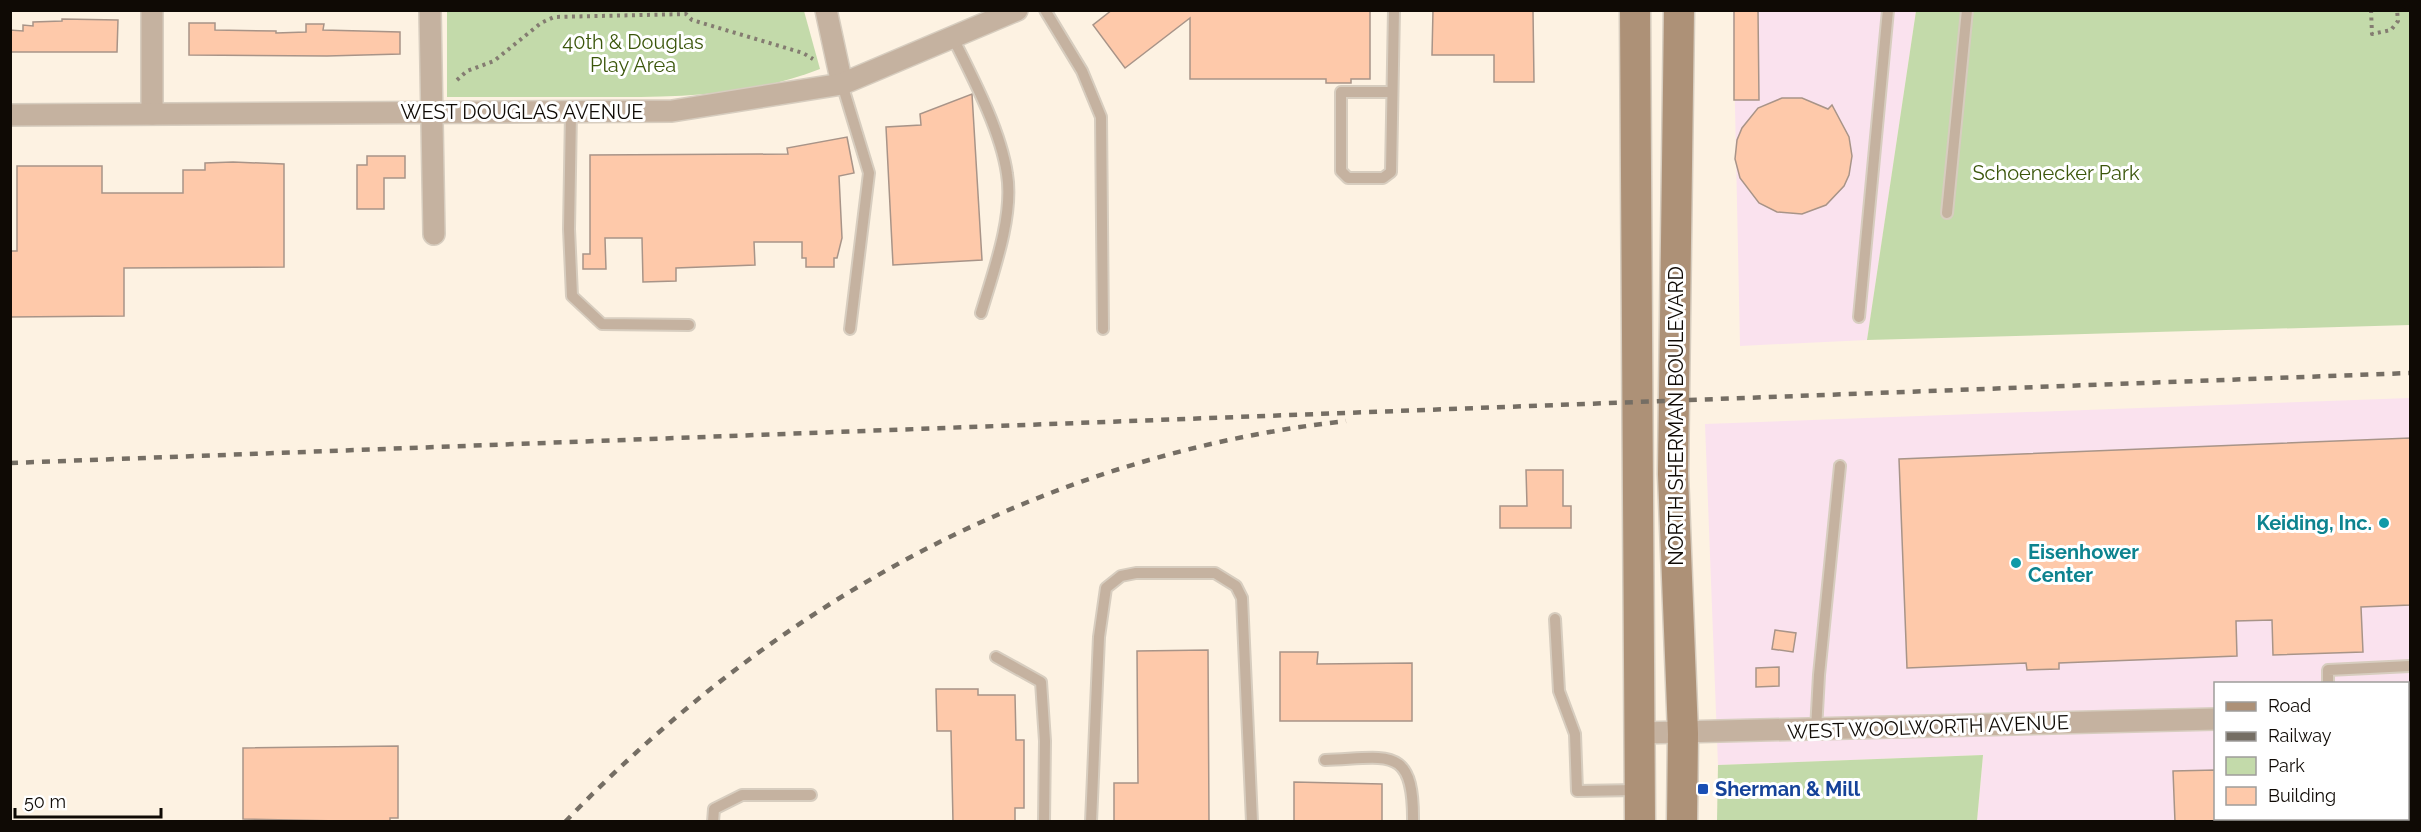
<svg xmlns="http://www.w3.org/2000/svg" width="2421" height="832" font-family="Raleway,sans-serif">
<rect width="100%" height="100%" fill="#fdf2e2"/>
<g fill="#fae2ee" fill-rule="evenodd">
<path d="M1733 11H1916L1867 340 1740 346Z"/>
<path d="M2410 398V821H1977L1983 755 1718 765 1705 424ZM2216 684H2408V818H2216Z"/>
</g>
<g fill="#c3daaa">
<path d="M447 11H804L820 69C749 97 674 97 599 97 548 97 497 97 447 97Z"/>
<path d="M1916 11H2410V325L1867 340Z"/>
<path d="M1983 755 1977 821H1717L1718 765Z"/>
</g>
<g fill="#fec9aa" stroke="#a89488" stroke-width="1.5">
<path d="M1112 10H1370V79H1351V83H1326V79H1190V18L1125 68 1093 25Z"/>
<path d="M1433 10H1533L1534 82H1494V55H1432Z"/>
<path d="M1734 10H1758L1759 100H1734Z"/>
<path d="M62 19 118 20 117 52H10V30L23 31V25L33 26V22L62 21Z"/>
<path d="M189 23H215V30L276 31V33L306 32V24H324L323 30 400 32V54L327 56 189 55Z"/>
<path d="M972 94 982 260 893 265 886 127 921 125 920 114Z"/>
<path d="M1782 98H1802L1828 109 1832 105 1849 137 1852 156 1849 175 1844 186 1826 205 1802 214 1777 212 1759 203 1740 178 1735 159 1737 140 1742 128 1758 108Z"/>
<path d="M847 137 854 173 839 176 842 238 837 258H834V267H806V258H802V242H754L755 265 676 268V281L643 282 642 238H605L606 269H583V254H590V155L788 154 787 148Z"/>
<path d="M367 156H405V178H384V209H357V165H367Z"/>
<path d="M233 162 284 164V267L124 268V316L10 317V251H17V166H102V193H183V170H205V163Z"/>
<path d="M2410 438V605L2361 607 2363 652 2273 655 2272 620 2236 621 2237 656 2059 663V669L2027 670 2026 663 1907 668 1899 459Z"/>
<path d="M1526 470H1563V506H1571V528H1500V506H1527Z"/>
<path d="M1775 630 1796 633 1793 652 1772 649Z"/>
<path d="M1208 650 1209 822H1114V783H1138L1137 651Z"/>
<path d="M1280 652H1318L1317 664 1412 663V721H1280Z"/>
<path d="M1779 667V686L1756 687V668Z"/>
<path d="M936 689H978V695H1015L1016 740H1024V808H1015V822H953L951 731H937Z"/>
<path d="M398 746V818H390V822L243 819V748Z"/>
<path d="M2216 770V822H2175L2173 771Z"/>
<path d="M1294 782 1382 784V822H1294Z"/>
</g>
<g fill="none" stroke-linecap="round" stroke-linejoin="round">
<defs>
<g id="lane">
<path d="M1045 10 1082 71 1101 117 1103 329"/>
<path d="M953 38C972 76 1001 131 1007 174 1014 216 993 273 981 313"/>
<path d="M842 84 869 173 850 329"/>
<path d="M1392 92H1341V171L1348 178H1383L1391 172 1394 10"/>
<path d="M571 112 569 229 572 296 602 324 689 325"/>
<path d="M1947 213 1967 10"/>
<path d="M1859 317 1888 10"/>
<path d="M1555 619 1559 691 1575 734 1577 791 1637 790"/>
<path d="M996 657 1041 682 1045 741 1044 822"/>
<path d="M2328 684V670L2410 666"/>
<path d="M1816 730 1819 675 1840 466"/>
<path d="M1325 760C1388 758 1414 744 1413 822"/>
<path d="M713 822 714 809 742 795H811"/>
<path d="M1091 822 1099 637 1106 588 1121 576 1136 573H1215L1236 586 1242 598 1252 822"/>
</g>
<g id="street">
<path d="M152 10V114"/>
<path d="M430 10 434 234"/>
<path d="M826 10 842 84"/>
<path d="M10 115 672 111 842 84 1017 10"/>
<path d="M2408 714H2410"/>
<path d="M1641 733 2216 719"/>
</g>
<g id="secondary">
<path d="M1635 10 1640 822"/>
<path d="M1679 10 1673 474 1683 734 1682 822"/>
</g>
</defs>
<use href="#lane" stroke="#d7cdbf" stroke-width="14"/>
<use href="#street" stroke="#d7cdbf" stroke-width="24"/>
<use href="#secondary" stroke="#d7cdbf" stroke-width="33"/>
<g stroke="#847c71" stroke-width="4" stroke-dasharray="3 4.5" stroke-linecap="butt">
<path d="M2371 10 2372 34 2391 30 2398 21 2397 10"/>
<path d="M457 80 467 71 494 61 541 23 554 17 686 14 692 20 803 53 813 59"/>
</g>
<use href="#lane" stroke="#c5b2a0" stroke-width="10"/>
<use href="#street" stroke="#c5b2a0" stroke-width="21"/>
<use href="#secondary" stroke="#ad9177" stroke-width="30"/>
<g stroke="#756e64" stroke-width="4.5" stroke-dasharray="8 8" stroke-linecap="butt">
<path d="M10 463 2410 373"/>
<path d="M565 822C776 602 1042 455 1346 421"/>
</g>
</g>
<g fill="#0f9aa8" stroke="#fff" stroke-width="2">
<circle cx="2384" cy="523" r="6"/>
<circle cx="2016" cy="563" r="6"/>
</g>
<rect fill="#1a4fb4" stroke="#fff" stroke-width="2" x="1697" y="783" width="12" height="12" rx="3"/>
<g text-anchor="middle" stroke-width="6" stroke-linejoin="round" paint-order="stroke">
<g font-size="20" fill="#3b560b" stroke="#fff">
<text x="633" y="49">40th &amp; Douglas<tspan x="633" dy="23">Play Area</tspan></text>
<text x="2056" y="180">Schoenecker Park</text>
</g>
<g font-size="20" fill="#0f0a05" stroke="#fff">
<text x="522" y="119">WEST DOUGLAS AVENUE</text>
<text transform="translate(1676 416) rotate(-90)" y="7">NORTH SHERMAN BOULEVARD</text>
<text transform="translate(1928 727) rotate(-2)" y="7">WEST WOOLWORTH AVENUE</text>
</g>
<g font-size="20" font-weight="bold" fill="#0d838f" stroke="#fff" text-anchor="end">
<text x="2372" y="530">Keiding, Inc.</text>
<text x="2028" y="559" text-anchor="start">Eisenhower<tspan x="2028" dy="23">Center</tspan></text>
</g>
<g font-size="20" font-weight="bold" fill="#164399" stroke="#fff" text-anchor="start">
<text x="1715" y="796">Sherman &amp; Mill</text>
</g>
</g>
<rect width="2421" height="832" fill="none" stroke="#0f0a05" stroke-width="24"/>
<rect x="2214" y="682" width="195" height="138" fill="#ffffff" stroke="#9f9d9b" stroke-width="1.5"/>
<rect x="2226" y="702" width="30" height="9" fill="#ad9177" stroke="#9f9d9b" stroke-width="1.5"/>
<text x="2268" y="712" font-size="18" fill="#0f0a05">Road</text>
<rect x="2226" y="732" width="30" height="9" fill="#756e64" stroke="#9f9d9b" stroke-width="1.5"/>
<text x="2268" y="742" font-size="18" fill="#0f0a05">Railway</text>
<rect x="2226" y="757" width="30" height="18" fill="#c3daaa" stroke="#9f9d9b" stroke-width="1.5"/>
<text x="2268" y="772" font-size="18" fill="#0f0a05">Park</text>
<rect x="2226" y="787" width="30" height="18" fill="#fec9aa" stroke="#9f9d9b" stroke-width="1.5"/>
<text x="2268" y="802" font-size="18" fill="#0f0a05">Building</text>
<path d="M15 808v9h146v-9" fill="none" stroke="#0f0a05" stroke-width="3"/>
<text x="24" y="808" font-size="18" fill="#0f0a05" stroke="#ffffff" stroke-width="4.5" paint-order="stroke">50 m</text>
</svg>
